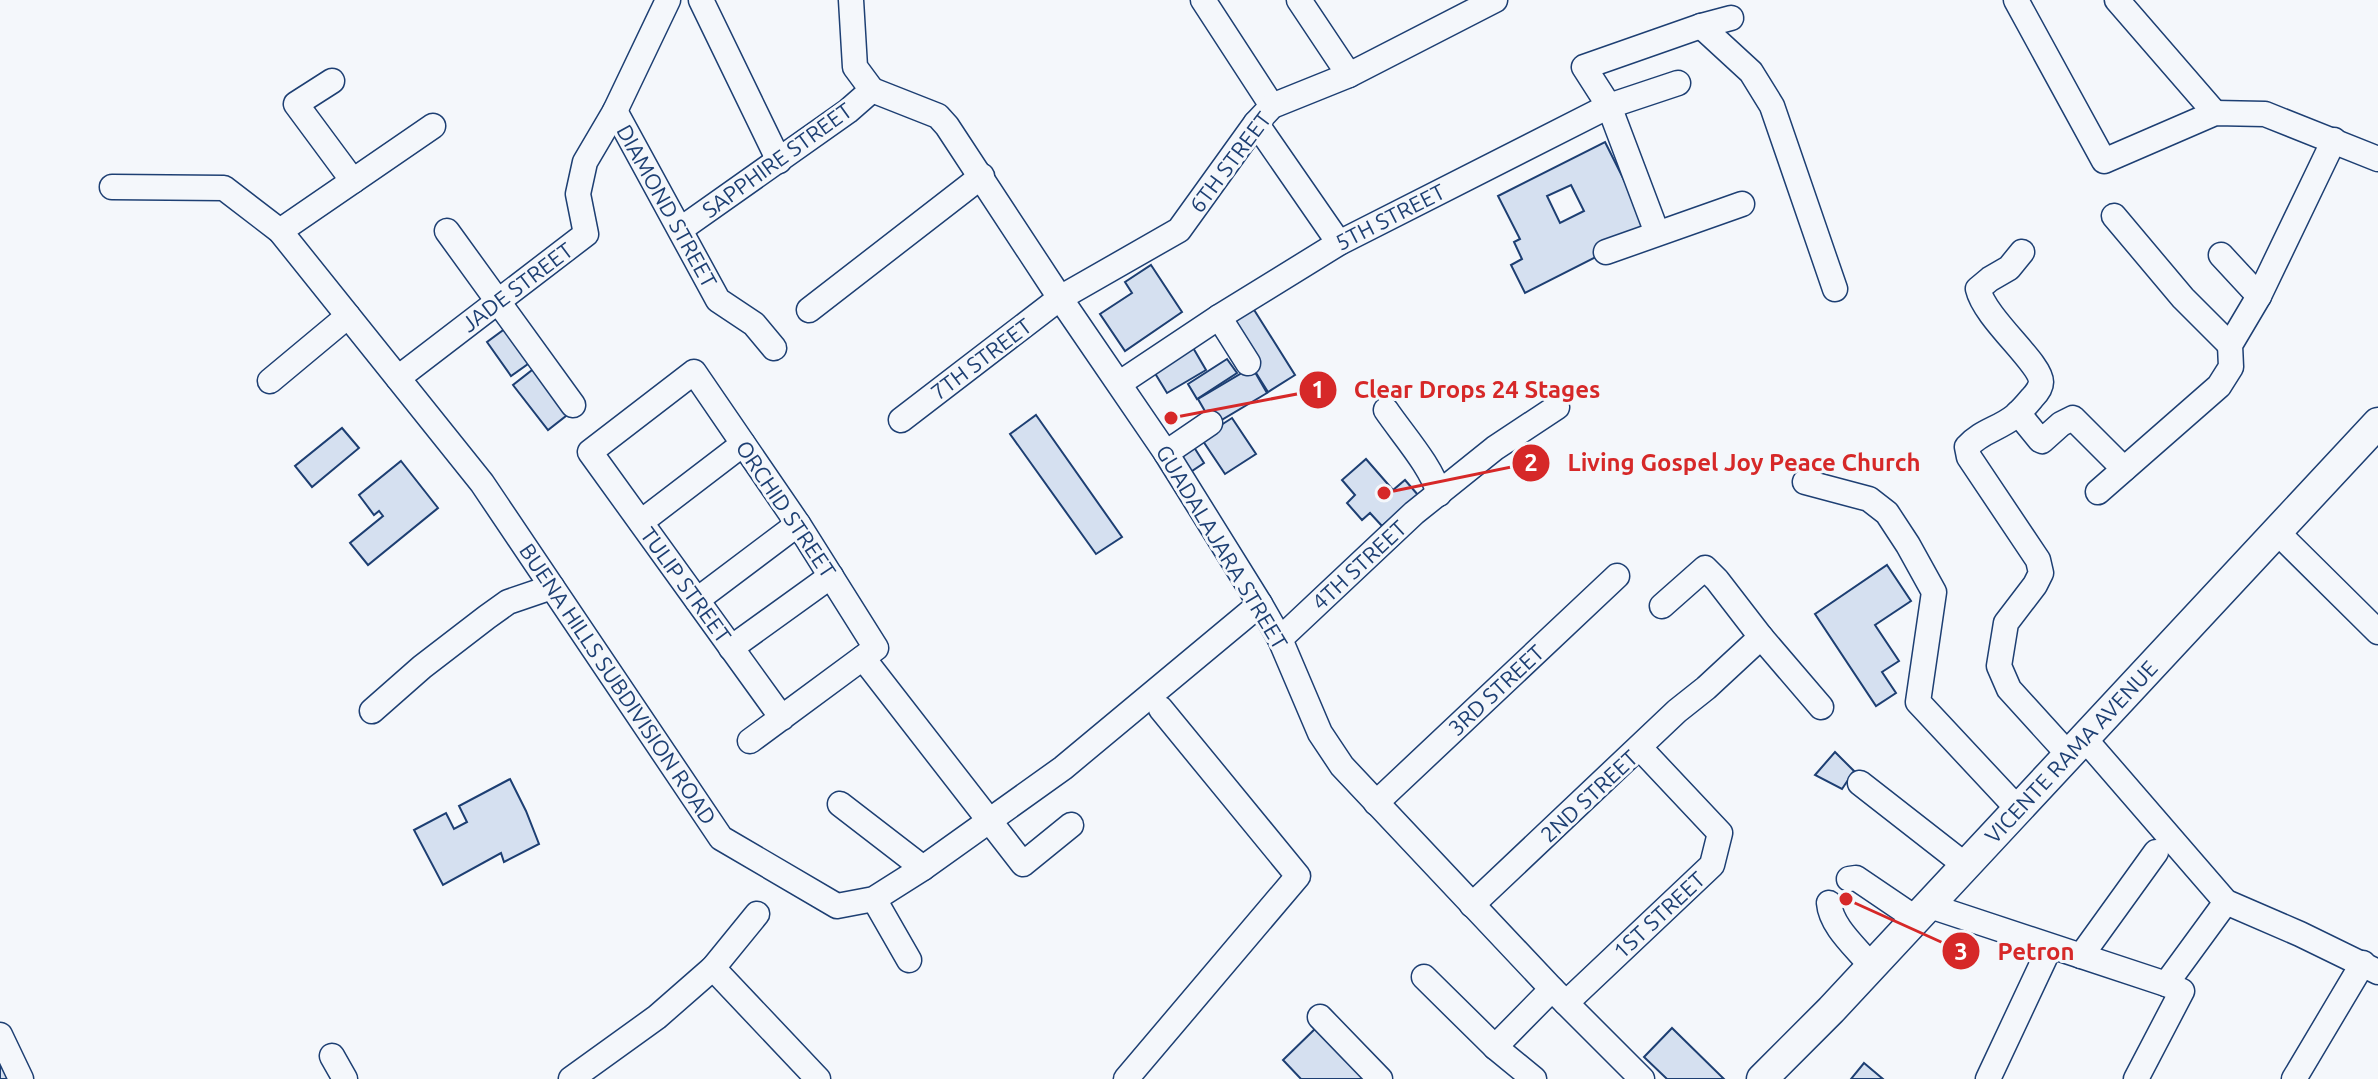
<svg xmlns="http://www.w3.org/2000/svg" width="2378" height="1079" font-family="Ubuntu,sans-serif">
<rect width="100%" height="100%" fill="#f4f7fb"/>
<g fill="#d5e0f0" stroke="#1d3f73" stroke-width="2" fill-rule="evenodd">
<path d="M1605 142 1649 230 1525 293 1511 265 1522 259 1514 242 1520 239 1498 196ZM1571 185 1584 211 1560 223 1547 196Z"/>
<path d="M1151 265 1182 312 1125 351 1100 314 1132 293 1125 282Z"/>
<path d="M1251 305 1295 375 1268 392 1224 322Z"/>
<path d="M510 325 535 359 511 376 487 342Z"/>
<path d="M1192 346 1206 370 1167 393 1153 370Z"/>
<path d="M1227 359 1237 373 1197 399 1188 384Z"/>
<path d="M536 367 571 412 548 430 513 385Z"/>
<path d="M1252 367 1267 393 1213 425 1198 399Z"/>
<path d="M1036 415 1122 537 1096 554 1010 434Z"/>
<path d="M1232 418 1256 454 1225 474 1201 438Z"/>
<path d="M342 428 359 448 312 487 295 466Z"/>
<path d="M1192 444 1204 463 1186 475 1174 455Z"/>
<path d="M1366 459 1393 490 1405 480 1418 495 1382 526 1370 513 1362 520 1347 503 1355 495 1342 480Z"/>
<path d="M401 461 438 508 368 565 350 543 383 516 379 511 374 515 359 495Z"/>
<path d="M1887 565 1911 601 1875 625 1899 661 1882 672 1896 693 1876 706 1815 614Z"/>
<path d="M1835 752 1854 771 1842 789 1815 775Z"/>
<path d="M510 779 526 811 539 844 504 862 501 853 443 885 414 830 446 813 454 829 467 822 459 806Z"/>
<path d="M1319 1025 1369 1079H1301L1283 1060Z"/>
<path d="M1672 1028 1724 1079H1667L1644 1057Z"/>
<path d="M0 1063 11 1079H0Z"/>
<path d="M1864 1063 1883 1079H1851Z"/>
</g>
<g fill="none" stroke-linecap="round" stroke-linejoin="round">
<defs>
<g id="minor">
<path d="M701 0 779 161"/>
<path d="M851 0 855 67 872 90"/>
<path d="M1203 0 1272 106"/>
<path d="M1299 0 1349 75"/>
<path d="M2016 0 2104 161 2215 113 2265 114 2378 159"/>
<path d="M2117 0 2215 113"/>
<path d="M1701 26 1751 72 1772 106 1835 289"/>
<path d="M332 81 296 104 353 181"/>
<path d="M872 90 938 116 947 126 1060 298 1166 453 1260 604 1280 639 1320 733 1342 766 1552 989 1642 1079"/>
<path d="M615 111 718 300 754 324 774 348"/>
<path d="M1256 123 1339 243"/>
<path d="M112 187 224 188 280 231 482 483 721 838 837 906 874 899 923 868 1063 768 1260 604"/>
<path d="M2114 216 2183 298 2230 345"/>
<path d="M681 229 848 111 872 90"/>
<path d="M280 231 433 126"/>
<path d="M447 231 573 405"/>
<path d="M1657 233 1609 106 1584 67 1701 26 1731 18"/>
<path d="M1606 252 1742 204"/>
<path d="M2022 252 2009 268 1990 279 1978 289C1985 319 2041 363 2041 382 2041 387 2036 394 2032 398 2027 404 2021 411 2015 416 1999 429 1981 431 1967 447L1969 457 2038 560 2041 573 2035 585 2006 623 1999 666 2009 689 2069 755"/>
<path d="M2221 255 2259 296"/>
<path d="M809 310 982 176"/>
<path d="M1219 317 1248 363"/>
<path d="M398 378 586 234 578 194 585 162 615 111 668 0"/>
<path d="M270 381 348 316"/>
<path d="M1120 383 1219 317 1339 243 1609 106 1678 83"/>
<path d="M1386 410C1403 435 1432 467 1439 494"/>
<path d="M2018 413 2040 440 2042 441 2061 424 2073 418 2124 469"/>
<path d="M901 420 1060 298 1179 230 1256 123 1272 106 1349 75 1495 0"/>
<path d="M1166 453 1210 423"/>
<path d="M1805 482 1869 499 1887 513 1908 545 1934 592 1918 702 2018 809"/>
<path d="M2098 492 2219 386 2231 367 2230 345 2259 296 2334 140"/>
<path d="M641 522 743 444"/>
<path d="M2277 532 2378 632"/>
<path d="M697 600 798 524"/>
<path d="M1662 606 1705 568 1717 580 1761 637 1821 707"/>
<path d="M1280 639 1414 513 1495 448 1557 407"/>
<path d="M731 648 831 576"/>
<path d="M863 658 1023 864 1071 825"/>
<path d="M372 711 422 667 487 617 508 602 552 587"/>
<path d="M2084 738 2226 902 2300 934 2378 972"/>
<path d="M750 741 876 648 798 524 694 372 590 452 782 718"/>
<path d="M1860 783 1965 865"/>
<path d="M1376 803 1617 576"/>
<path d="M840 804 923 868"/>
<path d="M1849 879 1856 878 1915 918"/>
<path d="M874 899 909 960"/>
<path d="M1829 903C1831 927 1857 948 1871 966"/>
<path d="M1472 905 1677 711 1706 688 1761 637"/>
<path d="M1927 905 2166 984 2182 991 2136 1079"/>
<path d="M2081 956 2156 852"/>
<path d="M713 968 818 1079"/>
<path d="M1424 977 1495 1047 1534 1079"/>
<path d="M2166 984 2226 902"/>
<path d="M1566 1003 1712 865 1720 833 1640 748"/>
<path d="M1320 1017 1380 1079"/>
<path d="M0 1035 21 1079"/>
<path d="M1495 1047 1552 989"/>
<path d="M332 1056 345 1079"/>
<path d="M571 1079 657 1017 713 968 757 914"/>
<path d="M1126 1079 1298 876 1161 709"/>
<path d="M1988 1079 2050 947"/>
<path d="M2294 1079 2363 963"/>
</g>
<path id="major" d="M1762 1079 1831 1010 2378 423"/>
</defs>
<use href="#minor" stroke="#1d3f73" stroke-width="27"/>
<use href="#major" stroke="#1d3f73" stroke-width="33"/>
<use href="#minor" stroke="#f4f7fb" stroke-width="24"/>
<use href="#major" stroke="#f4f7fb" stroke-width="30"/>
</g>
<g text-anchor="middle" stroke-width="6" stroke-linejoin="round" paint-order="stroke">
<g font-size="22" fill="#1d3f73" stroke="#f4f7fb">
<text transform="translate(777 160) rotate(-36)" y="8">SAPPHIRE STREET</text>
<text transform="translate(1230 162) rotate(-53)" y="8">6TH STREET</text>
<text transform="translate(667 206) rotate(61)" y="8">DIAMOND STREET</text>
<text transform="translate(1390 217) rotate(-27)" y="8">5TH STREET</text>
<text transform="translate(517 287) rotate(-37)" y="8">JADE STREET</text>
<text transform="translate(981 359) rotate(-37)" y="8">7TH STREET</text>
<text transform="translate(786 509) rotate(56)" y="8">ORCHID STREET</text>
<text transform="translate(1222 547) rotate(59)" y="8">GUADALAJARA STREET</text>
<text transform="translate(1359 565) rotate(-43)" y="8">4TH STREET</text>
<text transform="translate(686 585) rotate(54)" y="8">TULIP STREET</text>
<text transform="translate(618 684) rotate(56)" y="8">BUENA HILLS SUBDIVISION ROAD</text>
<text transform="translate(1496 690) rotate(-43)" y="8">3RD STREET</text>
<text transform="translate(2071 752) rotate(-47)" y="8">VICENTE RAMA AVENUE</text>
<text transform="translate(1589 796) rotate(-43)" y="8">2ND STREET</text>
<text transform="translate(1659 915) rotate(-43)" y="8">1ST STREET</text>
</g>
</g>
<path fill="none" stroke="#d62828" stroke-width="3" d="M1171 418L1318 390M1384 493L1531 463M1846 899L1961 951"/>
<g fill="#d62828" stroke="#f4f7fb" stroke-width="3">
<circle cx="1171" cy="418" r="8"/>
<circle cx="1384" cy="493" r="8"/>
<circle cx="1846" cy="899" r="8"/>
<circle cx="1318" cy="390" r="20"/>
<circle cx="1531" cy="463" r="20"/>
<circle cx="1961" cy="951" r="20"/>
</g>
<g font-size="24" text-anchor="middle" font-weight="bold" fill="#fff">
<text x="1318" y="398">1</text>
<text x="1531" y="471">2</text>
<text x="1961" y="960">3</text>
</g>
<g font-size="24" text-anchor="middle" font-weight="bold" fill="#d62828" stroke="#f4f7fb" stroke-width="6" stroke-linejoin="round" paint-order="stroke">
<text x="1477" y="398">Clear Drops 24 Stages</text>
<text x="1744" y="471">Living Gospel Joy Peace Church</text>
<text x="2036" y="960">Petron</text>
</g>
</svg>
